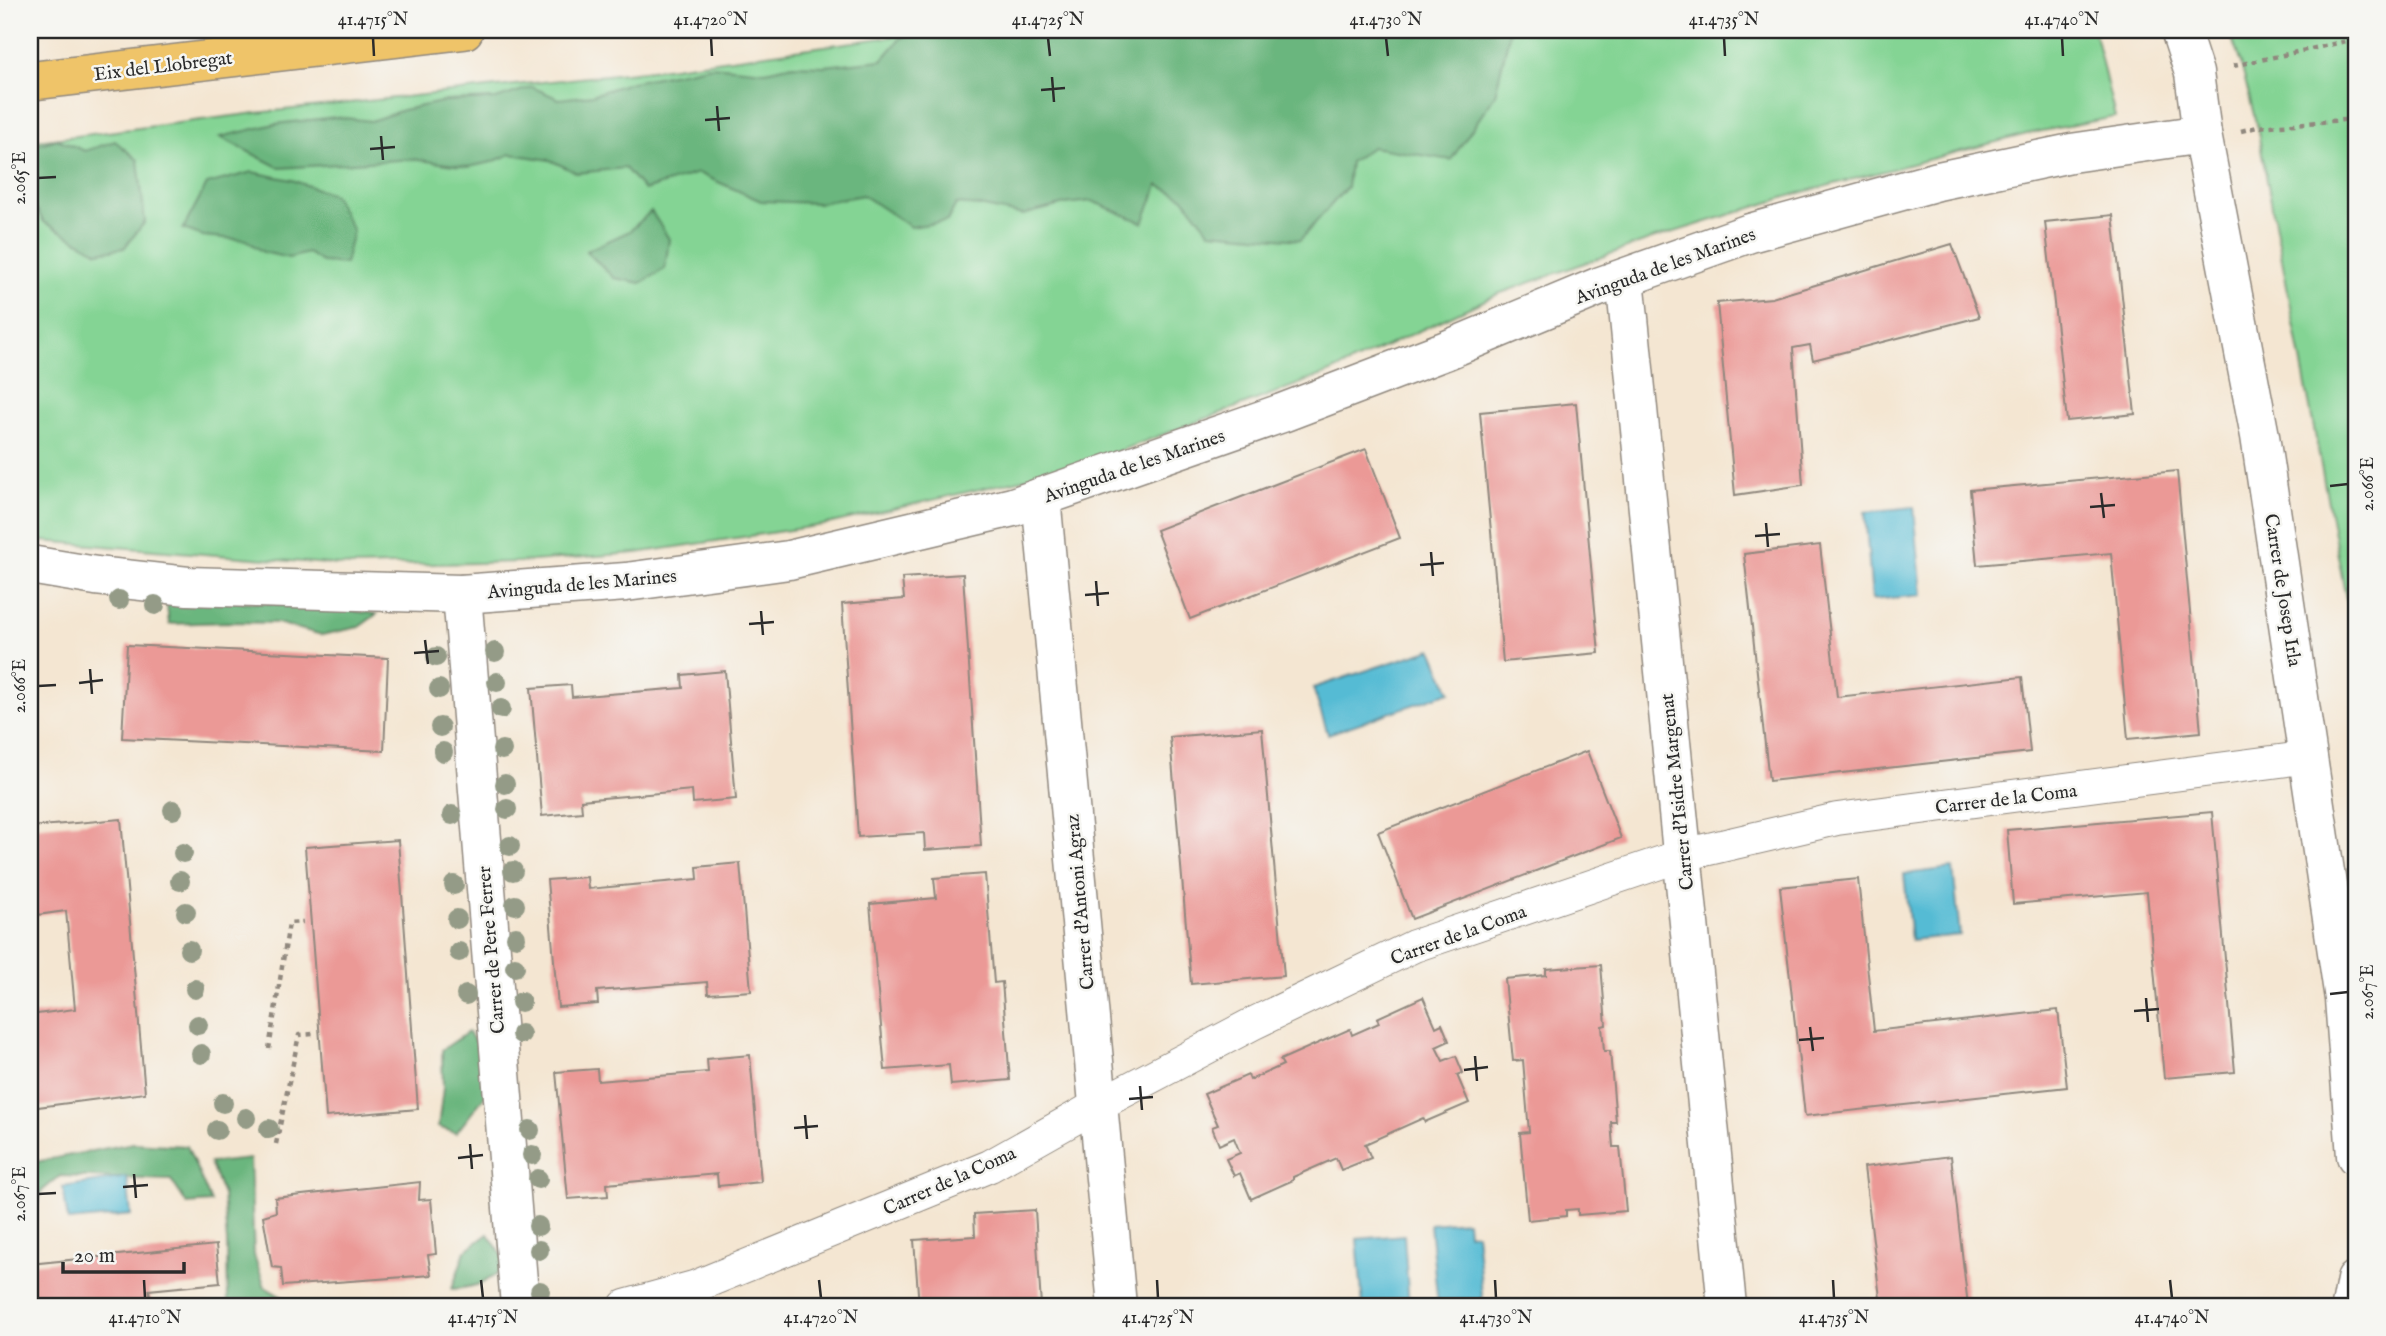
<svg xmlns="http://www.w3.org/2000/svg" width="2386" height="1336" font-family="'IM FELL English',serif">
<rect width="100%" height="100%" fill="#f6f6f2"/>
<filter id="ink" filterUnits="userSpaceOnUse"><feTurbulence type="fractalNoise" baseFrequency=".0143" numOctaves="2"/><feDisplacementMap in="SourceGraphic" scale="14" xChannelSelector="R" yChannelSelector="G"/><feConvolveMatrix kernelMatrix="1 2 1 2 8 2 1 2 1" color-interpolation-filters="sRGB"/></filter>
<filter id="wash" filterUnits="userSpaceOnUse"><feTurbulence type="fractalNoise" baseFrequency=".00686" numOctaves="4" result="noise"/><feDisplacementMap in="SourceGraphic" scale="28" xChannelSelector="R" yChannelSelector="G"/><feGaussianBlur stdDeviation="1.57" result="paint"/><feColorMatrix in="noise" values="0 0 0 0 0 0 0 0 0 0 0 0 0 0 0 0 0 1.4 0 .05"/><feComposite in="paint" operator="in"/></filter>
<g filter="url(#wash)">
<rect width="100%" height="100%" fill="#f4e6d2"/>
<g fill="#84d494" stroke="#588060" stroke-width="2">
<path d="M940 30H2094L2115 117 2027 134 1796 194 1652 239 1498 294 1331 372 1076 467 823 525 636 553 520 562 352 566 30 540V142L256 113 644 71Z"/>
<path d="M2229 30H2356V661L2346 598 2257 127 2241 64Z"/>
</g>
<g fill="#6bb67e" stroke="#4b7054" stroke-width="2">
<path d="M918 30H1510L1495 95 1451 160 1372 147 1350 162 1347 187 1300 240 1210 232 1183 197 1158 185 1143 223 1092 201 1065 204 1023 215 979 206 956 204 947 221 911 227 863 195 819 203 761 201 698 173 644 190 625 168 577 173 550 160 511 154 492 162 468 167 413 159 280 168 220 137 275 124 336 117 371 121 403 110 446 101 496 99 532 87 559 99 592 95 632 82 712 66 765 71 793 65 824 66 882 60 900 39Z"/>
<path d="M57 139 85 151 115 141 138 160 145 222 124 248 98 252 44 222 30 198V147Z"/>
<path d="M252 172 292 180 334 195 353 231 345 264 322 262 308 253 289 258 263 252 246 240 203 236 183 229 207 184Z"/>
<path d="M651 211 669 239 665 269 641 283 614 278 586 251 630 231Z"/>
<path d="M166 597 316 606 377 614 359 627 322 635 277 623 229 622 169 624Z"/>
<path d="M468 1032 488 1058V1092L456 1133 438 1127 443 1088 442 1050Z"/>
<path d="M133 1143 187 1146 211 1202 187 1204 171 1180 60 1176 42 1191 30 1223V1163Z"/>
<path d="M250 1159 254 1255 265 1287 297 1306H228L227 1242 223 1195 210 1163Z"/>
<path d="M488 1234 508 1264C488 1282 480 1287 452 1289L465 1251Z"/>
</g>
<g fill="#55bbd4" stroke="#407380" stroke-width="2">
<path d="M1914 507 1922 595 1872 600 1865 512Z"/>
<path d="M1432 649 1450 692 1328 734 1313 688Z"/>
<path d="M1953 868 1960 935 1911 940 1904 874Z"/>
<path d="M127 1177 131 1215 68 1221 63 1187Z"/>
<path d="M1467 1221 1468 1234 1476 1233 1483 1305 1438 1306 1430 1224Z"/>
<path d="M1404 1235 1409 1306H1363L1357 1239Z"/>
</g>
<g id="blocks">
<g fill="#eb9996">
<path d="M2113 215 2135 414 2067 421 2045 222Z"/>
<path d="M1952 244 1979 317 1813 360 1810 345 1793 348 1803 485 1735 495 1717 303 1772 298Z"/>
<path d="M1576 403 1599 653 1503 662 1480 412Z"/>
<path d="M1366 449 1400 538 1190 619 1156 530Z"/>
<path d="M2177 471 2201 732 2128 739 2111 553 1977 565 1970 490Z"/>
<path d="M1820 545 1837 697 2022 677 2030 752 1769 781 1744 554Z"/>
<path d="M963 574 981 846 925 850 924 833 858 837 842 604 904 599 902 578Z"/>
<path d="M127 645 388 658 384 751 122 738Z"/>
<path d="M725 671 736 799 693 803 692 790 581 800 582 812 542 816 531 688 571 685 572 697 683 688 682 675Z"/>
<path d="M1262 729 1284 976 1191 984 1170 737Z"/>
<path d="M1587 751 1621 838 1412 919 1378 832Z"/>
<path d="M2212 812 2235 1072 2164 1078 2147 892 2013 904 2007 830Z"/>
<path d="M121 819 145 1093 30 1108V1015L75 1009 66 911 30 916V827Z"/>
<path d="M398 840 418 1109 326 1117 305 847Z"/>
<path d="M740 863 751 991 708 994 707 982 597 991 598 1004 558 1007 547 880 587 877 588 889 698 879 697 867Z"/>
<path d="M985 874 994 983 1002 982 1010 1080 951 1085 949 1065 885 1070 870 904 936 898 934 878Z"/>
<path d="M1858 879 1874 1031 2058 1010 2067 1087 1805 1116 1780 887Z"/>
<path d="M1601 965 1606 1025 1602 1026 1604 1051H1610L1616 1122H1611L1613 1147H1620L1626 1211 1578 1215V1209L1566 1210V1216L1528 1220 1520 1133 1529 1132 1523 1060 1513 1061 1505 979 1546 975V969Z"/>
<path d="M1423 997 1436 1027 1442 1024 1449 1041 1436 1047 1443 1061 1456 1056 1463 1073 1457 1075 1469 1103 1425 1122 1423 1118 1365 1144 1371 1158 1341 1170 1336 1158 1293 1177V1180L1251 1199 1240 1173 1234 1176 1226 1159 1240 1153 1234 1138 1219 1145 1212 1127 1218 1125 1204 1094 1248 1075 1250 1080 1283 1065 1280 1060 1350 1029 1352 1035 1379 1023 1377 1018Z"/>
<path d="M750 1055 761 1182 718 1186 717 1174 607 1184 608 1196 568 1199 556 1072 597 1069 598 1081 708 1072 707 1059Z"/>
<path d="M1951 1156 1968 1306H1881L1864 1167Z"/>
<path d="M420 1182 419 1200 431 1199 436 1254 428 1255 431 1275 283 1286 281 1268 272 1267 263 1216 276 1212 275 1198Z"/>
<path d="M1035 1210 1041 1306H919L914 1240 975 1236 974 1214Z"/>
<path d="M216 1245 220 1283 149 1290 152 1306H30V1264Z"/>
</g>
</g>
</g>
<g filter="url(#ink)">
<use href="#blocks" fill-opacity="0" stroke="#90887e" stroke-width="2"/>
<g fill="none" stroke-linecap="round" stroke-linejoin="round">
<defs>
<path id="pedestrian" d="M625 1306 694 1287 990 1166 1098 1105 1252 1024 1414 946 1683 855 1837 819 2310 757"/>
<g id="minor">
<path d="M1625 278 1727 1306"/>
<path d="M1041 497 1117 1306"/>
<path d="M30 565 96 576 188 586 461 594 626 582 789 560 1013 507 1282 413 1447 350 1598 287 1750 233 1938 181 2071 153 2202 134"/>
<path d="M462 594 520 1306"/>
</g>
<g id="tertiary">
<path d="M2180 30 2194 73 2202 134 2260 436 2344 999 2356 1156"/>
<path d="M2351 1306 2356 1280"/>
</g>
<path id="motorway" d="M30 81 464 30"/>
</defs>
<use href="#pedestrian" stroke="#90887e" stroke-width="34"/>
<use href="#minor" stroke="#90887e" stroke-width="41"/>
<use href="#tertiary" stroke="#90887e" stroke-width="41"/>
<use href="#motorway" stroke="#90887e" stroke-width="41"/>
<g stroke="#90887e" stroke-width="4.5" stroke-dasharray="5 5" stroke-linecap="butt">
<path d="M2233 66 2356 39"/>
<path d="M2241 131 2257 127 2356 119"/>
<path d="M269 1049 289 923 303 922"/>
<path d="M276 1144 299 1035 313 1034"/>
</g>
<use href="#pedestrian" stroke="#fff" stroke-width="32"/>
<use href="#minor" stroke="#fff" stroke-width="38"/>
<use href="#tertiary" stroke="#fff" stroke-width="38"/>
<use href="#motorway" stroke="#efc469" stroke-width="38"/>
</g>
<g fill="#949b87">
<circle cx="119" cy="600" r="10"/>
<circle cx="155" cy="605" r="10"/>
<circle cx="495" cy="652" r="10"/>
<circle cx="436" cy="657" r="10"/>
<circle cx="497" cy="682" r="10"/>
<circle cx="439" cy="689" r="10"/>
<circle cx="501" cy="709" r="10"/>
<circle cx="440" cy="727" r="10"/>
<circle cx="502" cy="750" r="10"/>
<circle cx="443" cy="752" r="10"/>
<circle cx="505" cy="784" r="10"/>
<circle cx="507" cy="809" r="10"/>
<circle cx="173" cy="810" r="10"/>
<circle cx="452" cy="815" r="10"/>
<circle cx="510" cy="846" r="10"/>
<circle cx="183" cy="853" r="10"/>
<circle cx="513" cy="871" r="10"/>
<circle cx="180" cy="881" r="10"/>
<circle cx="454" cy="885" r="10"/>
<circle cx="515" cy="905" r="10"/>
<circle cx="186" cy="912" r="10"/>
<circle cx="457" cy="919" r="10"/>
<circle cx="516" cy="937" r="10"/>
<circle cx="189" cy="950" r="10"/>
<circle cx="459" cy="952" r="10"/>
<circle cx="515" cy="967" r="10"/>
<circle cx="195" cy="989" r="10"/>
<circle cx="466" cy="995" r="10"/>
<circle cx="521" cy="1002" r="10"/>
<circle cx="198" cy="1025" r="10"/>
<circle cx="521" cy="1034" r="10"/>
<circle cx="201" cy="1054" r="10"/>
<circle cx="223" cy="1103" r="10"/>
<circle cx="246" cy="1118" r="10"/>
<circle cx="269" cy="1129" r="10"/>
<circle cx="217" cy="1130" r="10"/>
<circle cx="530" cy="1130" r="10"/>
<circle cx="532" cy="1155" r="10"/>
<circle cx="538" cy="1179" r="10"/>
<circle cx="538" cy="1226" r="10"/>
<circle cx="539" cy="1250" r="10"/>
<circle cx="540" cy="1291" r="10"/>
</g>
</g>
<path fill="none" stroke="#2b2b2b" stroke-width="2.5" d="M373 38 374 56M711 38 712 56M1048 38 1050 56M1386 38 1388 56M1724 38 1725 56M2062 38 2063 56M1052 77 1054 102M1041 90 1065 88M717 106 719 131M705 120 730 118M381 136 383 160M370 149 395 147M38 178 56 177M2330 486 2348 484M2101 493 2104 518M2090 507 2115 505M1766 523 1768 547M1755 536 1780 534M1431 552 1433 576M1420 565 1444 563M1096 581 1098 606M1085 595 1109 593M761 611 763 635M749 624 774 622M425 640 428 664M414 653 439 651M90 669 92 694M79 683 103 680M38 686 56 685M2330 994 2348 992M2146 998 2148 1022M2134 1011 2159 1009M1810 1027 1813 1051M1799 1040 1824 1038M1475 1056 1477 1081M1464 1070 1488 1067M1140 1086 1142 1110M1129 1099 1153 1097M805 1115 807 1139M794 1128 818 1126M470 1144 472 1169M458 1158 483 1155M134 1174 136 1198M123 1187 148 1185M38 1194 56 1193M144 1280 145 1298M481 1280 483 1298M819 1280 821 1298M1157 1280 1158 1298M1495 1280 1496 1298M1833 1280 1834 1298M2170 1280 2172 1298"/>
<g text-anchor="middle" stroke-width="5" stroke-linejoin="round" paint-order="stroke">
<g font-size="19" fill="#2b2b2b" stroke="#f6f6f2">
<text transform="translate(163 65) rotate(-7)" y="7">Eix del Llobregat</text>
<text transform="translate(1665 265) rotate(-20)" y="7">Avinguda de les Marines</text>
<text transform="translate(1134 465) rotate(-19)" y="7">Avinguda de les Marines</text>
<text transform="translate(582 583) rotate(-5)" y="7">Avinguda de les Marines</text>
<text transform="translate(2284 590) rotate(81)" y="7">Carrer de Josep Irla</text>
<text transform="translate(1676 792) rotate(-96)" y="7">Carrer d'Isidre Margenat</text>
<text transform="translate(2006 798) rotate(-7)" y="7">Carrer de la Coma</text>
<text transform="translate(1079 902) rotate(-95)" y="7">Carrer d'Antoni Agraz</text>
<text transform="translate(1458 934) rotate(-20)" y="7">Carrer de la Coma</text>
<text transform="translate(490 950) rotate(-95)" y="7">Carrer de Pere Ferrer</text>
<text transform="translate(949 1180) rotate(-24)" y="7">Carrer de la Coma</text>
</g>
</g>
<rect width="2386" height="1336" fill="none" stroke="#f6f6f2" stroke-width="77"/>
<path d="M63 1262v10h121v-10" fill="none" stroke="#2b2b2b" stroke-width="3.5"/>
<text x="74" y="1262" font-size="21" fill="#2b2b2b" stroke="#f6f6f2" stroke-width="5" paint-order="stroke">20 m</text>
<rect x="38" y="38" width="2310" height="1260" fill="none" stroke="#2b2b2b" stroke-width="2.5"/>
<g font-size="18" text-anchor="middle" fill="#2b2b2b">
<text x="373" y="25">41.4715°N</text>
<text x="711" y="25">41.4720°N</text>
<text x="1048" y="25">41.4725°N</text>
<text x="1386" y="25">41.4730°N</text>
<text x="1724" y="25">41.4735°N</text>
<text x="2062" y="25">41.4740°N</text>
<text transform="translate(19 178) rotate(-90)" y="6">2.065°E</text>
<text transform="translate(2367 484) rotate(-90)" y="6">2.066°E</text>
<text transform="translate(19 686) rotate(-90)" y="6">2.066°E</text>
<text transform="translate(2367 992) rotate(-90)" y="6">2.067°E</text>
<text transform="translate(19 1194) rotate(-90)" y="6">2.067°E</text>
<text x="145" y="1323">41.4710°N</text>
<text x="483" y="1323">41.4715°N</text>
<text x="821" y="1323">41.4720°N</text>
<text x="1158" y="1323">41.4725°N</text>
<text x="1496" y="1323">41.4730°N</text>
<text x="1834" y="1323">41.4735°N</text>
<text x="2172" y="1323">41.4740°N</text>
</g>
</svg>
